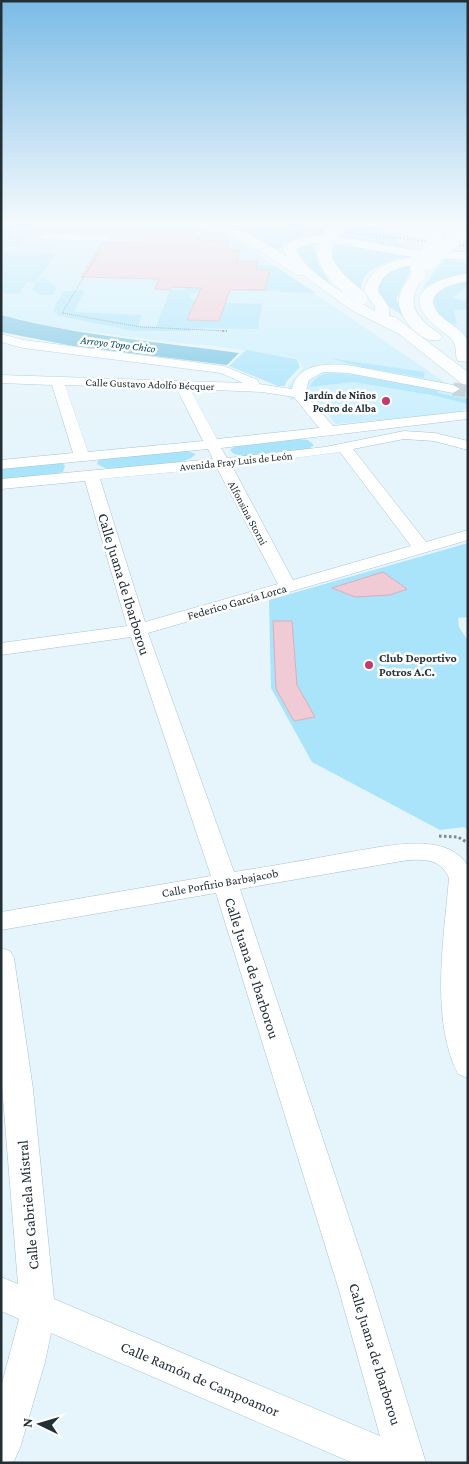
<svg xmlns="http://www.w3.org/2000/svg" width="469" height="1464" font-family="'Crimson Pro',serif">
<rect width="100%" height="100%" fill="#e6f5fb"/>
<g fill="#caeffe">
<path d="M1 225H190L220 234 242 244 263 258 468 398V408L458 413 447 414 336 424 314 398 290 400 288 386 303 368 297 358 216 346 178 343 60 328 1 315Z"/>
<path d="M468 258V348L428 319 423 313 420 300 423 286 442 259Z"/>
</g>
<g fill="#a9e4fb">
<path d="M1 225H51L48 229H19L14 236H26L19 246 34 247 1 246Z"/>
<path d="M54 225H114L107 237 46 235Z"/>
<path d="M118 225H190L200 228H147L144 233H131L117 228Z"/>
<path d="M220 225H341L390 234 396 237 402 250 298 239 287 242 280 247 279 254Z"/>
<path d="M332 242 412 256C393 259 355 269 362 294 349 281 325 264 332 242Z"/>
<path d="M313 243 319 264 332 286 298 262 295 246Z"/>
<path d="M1 252 56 253 35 283 27 282 19 294 1 293Z"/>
<path d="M445 259 468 265V273L437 281 424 287Z"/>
<path d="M416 260 396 299 404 317 386 304 374 287 379 275Z"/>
<path d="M194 264 275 266 316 293 280 292 279 290C269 290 259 292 248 291V289L266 290 270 270 254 269 213 288 190 294V298L199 302 262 304 258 329 189 328H191L190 331H134L59 316 54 312 55 305 64 291 82 290 84 293 74 312 142 315 138 326 156 327 170 290H184Z"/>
<path d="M43 277 57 288 53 295H42L32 290 35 283Z"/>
<path d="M468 280V285L452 298 468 301V310H454L457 324H450L438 312 433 296 439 289Z"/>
<path d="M246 350 297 359 300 367 286 382 285 386H278L229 366Z"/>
<path d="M329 358 425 372 424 378 362 367Z"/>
<path d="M331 373 355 375 437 390 438 393 468 399V404L432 395 353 382 310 387C313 378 322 374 331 373Z"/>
<path d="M299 439 308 440 314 445 307 450 244 456 234 454 230 450 237 444Z"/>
<path d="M184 450 196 454 191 458 182 462 114 469 105 468 97 464 99 459Z"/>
<path d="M54 462 62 463 65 466 63 472 56 474 1 480V467Z"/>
<path d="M468 543V617L458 618 459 627 468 641V831L464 827 440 830 312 762 271 688 269 600Z"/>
</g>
<path fill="#79c5e3" d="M1 315C79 336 160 342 239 353L227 365 73 346 1 332Z"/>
<g fill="#f0cad4" stroke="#d5b1ba">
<path d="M148 229 196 230 193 236H200L198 240 229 241 227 250H240L237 261H258L256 270H270L265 290H230L219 321 187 320 201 288 171 287 170 290 155 289 159 279 81 277 102 243 142 242Z"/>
<path d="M383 572 407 589 390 595 355 597 332 588Z"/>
<path d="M273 621H292L297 685 315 717 294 721 276 689Z"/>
</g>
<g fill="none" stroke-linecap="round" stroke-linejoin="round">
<path stroke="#bfced4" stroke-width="13" stroke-dasharray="13 7" stroke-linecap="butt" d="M453 389 468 391"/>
<defs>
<g id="minor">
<path d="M44 234 106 235 111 238 106 241 41 239 39 237Z"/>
<path d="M1 334 24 340 224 366 258 380 259 384 292 389C297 363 327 364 348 365L453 385 460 389 453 393 348 373 323 372 309 380 305 394 333 426 468 411V419L221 448 227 458 325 447 404 431 435 433 468 441V450L434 441 404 439 353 449 426 542 468 530V540L148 633 234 872C273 866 312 859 350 852 375 848 401 842 426 844 443 845 459 851 468 866V1078L458 1074C430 1019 444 939 449 878 440 857 421 859 402 861L240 889 372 1287 426 1463H353L51 1333 45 1362 20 1448 14 1461 1 1463V1387L19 1319 1 1311V1277L18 1284 1 1073V948L10 951 14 958 33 1089 54 1299 380 1436 338 1287 216 893 1 930V912L211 876 131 637 1 655V643L127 626 85 481 1 489V479L213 459 208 449 1 469V460L73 453 52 385 1 383V375L243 383 221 373 23 348 1 342ZM65 385 177 389 203 441 88 452ZM190 389 262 392 294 397 319 428 217 439ZM340 452 411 546 293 580 232 466ZM217 468 278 584 145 622 100 479Z"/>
</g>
<g id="highway">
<path d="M215 225C239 225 266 243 286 256L283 248C304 222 374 245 402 248 424 251 446 251 468 252V260L428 258 427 262C407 267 382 267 378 291L389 307V316L395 317 468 372V385L462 384 399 334 353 311 303 275H296L254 247 215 231 213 228ZM313 243 344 245 412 257C391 261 369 267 364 291L375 307V311C351 297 307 275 296 249Z"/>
<path d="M365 225H395L410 228 407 225 468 226V234H443L426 231 430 234 424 238 371 229Z"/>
<path d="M418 271 425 275C410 296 408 309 430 327 434 330 439 332 442 337L439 340C422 345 397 317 399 300 400 289 407 281 413 272Z"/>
<path d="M468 273V281C450 285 419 293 441 316 450 324 461 329 468 340V362L458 361C454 355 458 346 452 340 446 333 437 329 431 322 399 290 441 278 468 273Z"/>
</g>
</defs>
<use href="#minor" stroke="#a1c5d4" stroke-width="1"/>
<use href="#highway" stroke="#a1c5d4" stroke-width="1"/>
<path stroke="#7c8a90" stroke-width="1" stroke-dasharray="1 1" stroke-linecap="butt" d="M101 249 62 313 141 327 227 331"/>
<path stroke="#7c8a90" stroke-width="2" stroke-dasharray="2 2" stroke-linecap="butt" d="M222 331H227"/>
<path stroke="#7c8a90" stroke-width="3" stroke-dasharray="2.5 2.5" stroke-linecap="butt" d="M439 836 458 837 468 843"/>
<use href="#minor" fill="#fff" fill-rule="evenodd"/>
<use href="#highway" fill="#fff" fill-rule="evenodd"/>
<path stroke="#556369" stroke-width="2" stroke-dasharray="1 2.5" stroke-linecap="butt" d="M282 225 468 246"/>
<defs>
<g id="highway-bridge">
<path d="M340 225C307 255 334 276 360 298"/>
<path d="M394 225 428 233 436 238V241L417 268 418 275"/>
<path d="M429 263 468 227"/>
</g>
</defs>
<use href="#highway-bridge" stroke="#a1c5d4" stroke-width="14" stroke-linecap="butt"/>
<use href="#highway-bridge" stroke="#fff" stroke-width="14"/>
</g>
<linearGradient id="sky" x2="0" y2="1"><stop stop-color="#7bbbe6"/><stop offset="0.52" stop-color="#f4fafd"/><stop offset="1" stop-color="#f4fafd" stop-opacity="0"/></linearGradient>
<rect width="469" height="430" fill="url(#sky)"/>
<g fill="#c3386e" stroke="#fff" stroke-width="2">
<circle cx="386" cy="401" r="5"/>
<circle cx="369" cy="665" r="5"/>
</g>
<g text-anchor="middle" stroke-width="5" stroke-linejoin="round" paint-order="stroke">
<g font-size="11" font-style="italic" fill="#00465a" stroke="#fff">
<text transform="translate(118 344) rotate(7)" y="4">Arroyo Topo Chico</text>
</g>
<g font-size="11" fill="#223036" stroke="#fff">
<text transform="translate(150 384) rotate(2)" y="4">Calle Gustavo Adolfo Bécquer</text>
<text transform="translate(236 461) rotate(-6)" y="4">Avenida Fray Luis de León</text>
<text transform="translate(248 513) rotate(62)" y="4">Alfonsina Storni</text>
</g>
<g font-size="11" font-weight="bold" fill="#223036" stroke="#fff" text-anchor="end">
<text x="376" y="399">Jardín de Niños<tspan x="376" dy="13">Pedro de Alba</tspan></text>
</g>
<g font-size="12" fill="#223036" stroke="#fff">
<text transform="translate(237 602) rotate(-16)" y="4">Federico García Lorca</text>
<text transform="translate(220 883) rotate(-10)" y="4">Calle Porfirio Barbajacob</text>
</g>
<g font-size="12" font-weight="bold" fill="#223036" stroke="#fff" text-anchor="start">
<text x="379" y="662">Club Deportivo<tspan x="379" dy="14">Potros A.C.</tspan></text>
</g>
<g font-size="15" fill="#223036" stroke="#fff">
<text transform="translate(124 584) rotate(73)" y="5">Calle Juana de Ibarborou</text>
<text transform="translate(252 968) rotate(72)" y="5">Calle Juana de Ibarborou</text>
<text transform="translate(28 1205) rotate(-95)" y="5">Calle Gabriela Mistral</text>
<text transform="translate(375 1354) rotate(73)" y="5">Calle Juana de Ibarborou</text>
<text transform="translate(200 1379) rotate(23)" y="5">Calle Ramón de Campoamor</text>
</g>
</g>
<rect width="469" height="1464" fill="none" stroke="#223036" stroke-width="5"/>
<g transform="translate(40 1424) rotate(275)" stroke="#ffffff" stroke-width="4" paint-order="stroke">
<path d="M0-4L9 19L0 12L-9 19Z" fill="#223036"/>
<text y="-8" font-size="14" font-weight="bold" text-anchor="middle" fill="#223036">N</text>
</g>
</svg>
